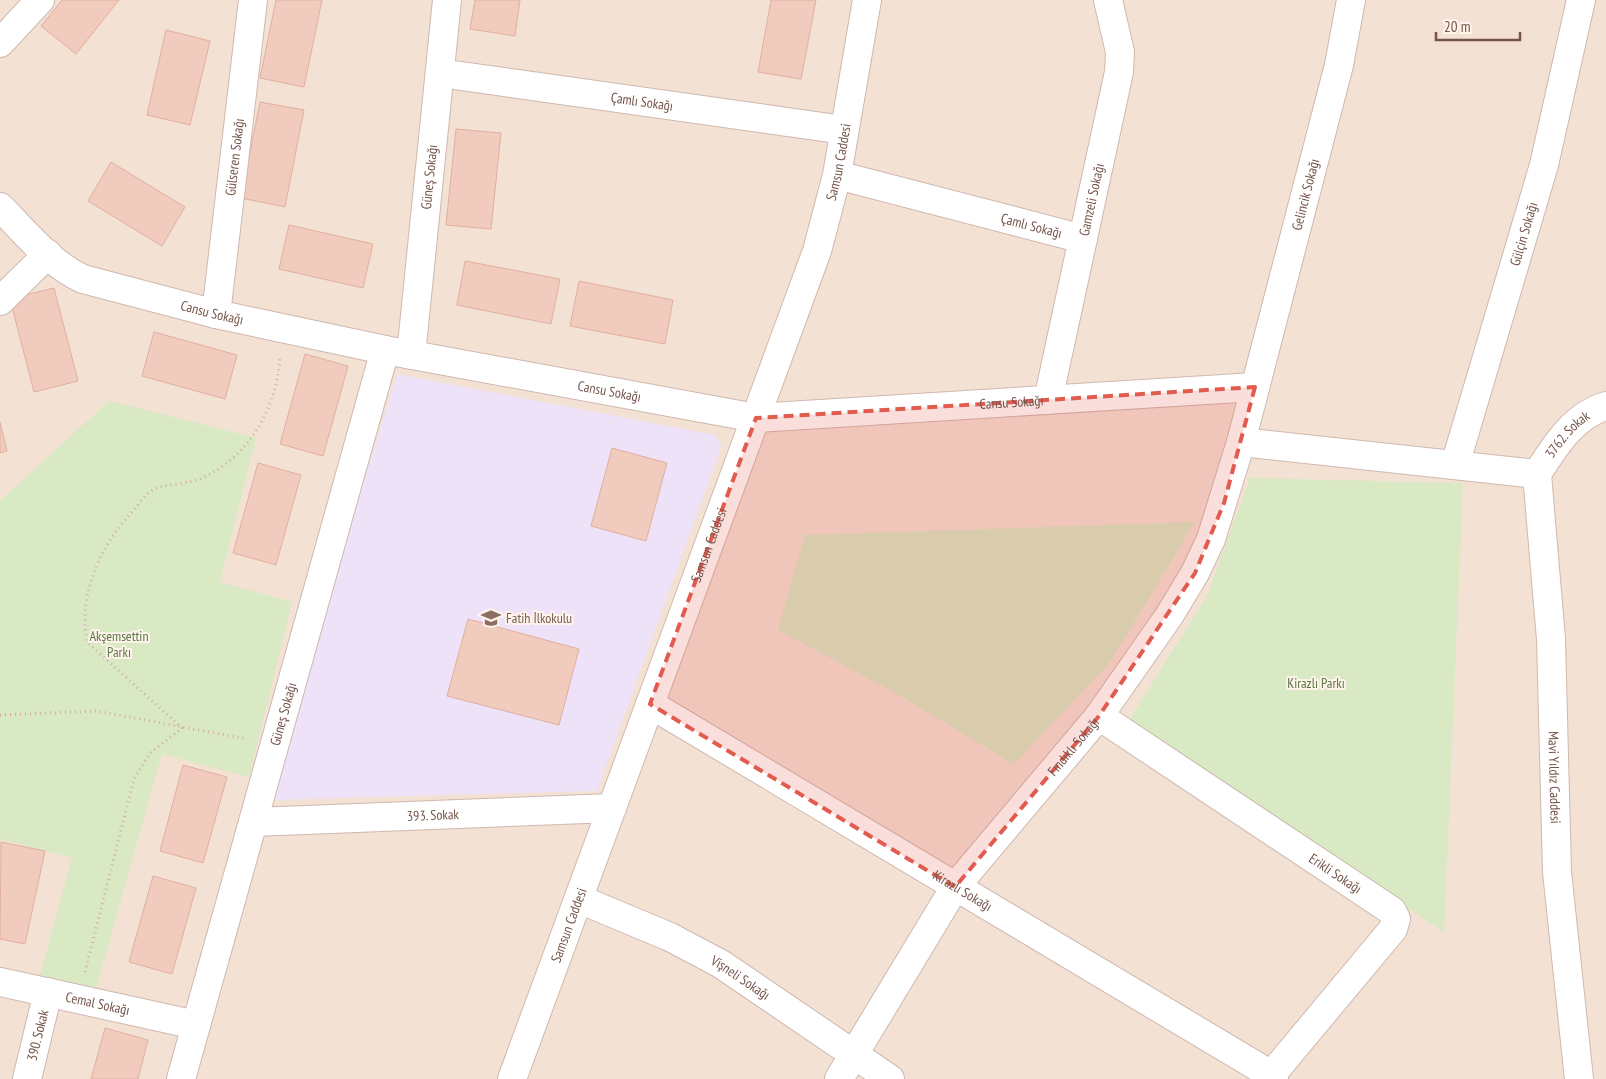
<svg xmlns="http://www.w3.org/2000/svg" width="1606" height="1079" font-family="'PT Sans Narrow',sans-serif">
<rect width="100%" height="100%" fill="#fcf0e6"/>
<rect fill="#f3e1d4" x="0" y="0" width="1606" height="1079"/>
<path fill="#ede2f8" d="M397 374 715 435 722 445 597 791 266 800Z"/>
<g fill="#d8e9c4">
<path d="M109 401 256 438 220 582 292 602 249 777 162 754 96 988 40 975 72 858 0 839V501Z"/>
<path d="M1250 478 1463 483 1444 932 1126 725 1207 596Z"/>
<path d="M1195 522 1110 662 1014 764 894 692 778 630 805 535Z"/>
</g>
<g fill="#f0cbbe" stroke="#e2af9f">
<path d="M62 0H119L76 54 41 26Z"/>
<path d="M276 0H322L304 87 260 78Z"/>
<path d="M475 0H520L515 36 470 29Z"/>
<path d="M771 0H816L801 79 758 72Z"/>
<path d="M166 30 210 41 190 125 147 115Z"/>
<path d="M260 102 304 110 285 207 241 198Z"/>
<path d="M456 129 501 133 491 229 446 225Z"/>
<path d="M111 162 185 207 162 246 88 201Z"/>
<path d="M289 225 373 244 363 288 279 269Z"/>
<path d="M465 261 560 279 551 324 457 305Z"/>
<path d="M579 281 673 300 665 344 570 326Z"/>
<path d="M54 288 78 381 34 392 10 299Z"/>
<path d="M154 332 237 355 225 399 142 376Z"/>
<path d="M305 354 348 366 323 456 280 444Z"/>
<path d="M0 422 7 451 0 453Z"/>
<path d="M612 448 667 463 646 541 591 526Z"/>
<path d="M258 463 301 475 276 565 233 553Z"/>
<path d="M468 619 579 649 559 725 447 696Z"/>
<path d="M183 765 227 777 203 863 160 851Z"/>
<path d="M1 842 45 851 25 944 0 939Z"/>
<path d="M153 876 196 888 172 974 129 962Z"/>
<path d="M105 1028 148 1040 138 1079H91Z"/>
</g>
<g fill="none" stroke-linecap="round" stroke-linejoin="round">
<defs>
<g id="street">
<path d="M0 43 40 0"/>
<path id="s1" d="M440 73 844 130"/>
<path id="s2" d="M837 175 1083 239"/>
<path id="s3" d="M0 207C25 232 50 264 83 279L216 314 385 350 756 418 1255 387"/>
<path d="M0 301 48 254"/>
<path id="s4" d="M216 314 253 0"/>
<path id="s5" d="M411 355 447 0"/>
<path id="s6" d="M1048 400 1119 72 1120 52 1108 0"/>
<path id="s7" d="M1241 442 1537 474C1555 446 1573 416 1606 406"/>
<path id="s8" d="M1455 465 1544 165 1581 0"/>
<path id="s9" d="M650 704 1258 1067 1274 1079"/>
<path id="s10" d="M1099 716 1392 911 1396 919 1393 929 1268 1079"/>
<path id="s11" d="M253 822 612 808"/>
<path id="s12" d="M579 899 670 937 721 964 890 1079"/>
<path id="s13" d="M0 982 196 1025"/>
<path id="s14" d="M27 1079 48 992"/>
<path id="s15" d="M181 1079 385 350"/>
<path id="s16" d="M839 1079 955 887 1099 716 1169 616 1195 573 1211 539 1241 442 1339 65 1351 0"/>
</g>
<g id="secondary">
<path id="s17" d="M1537 474 1551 639 1557 872 1579 1079"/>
<path id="s18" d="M512 1079 817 251 837 175 867 0"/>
</g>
</defs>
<use href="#street" stroke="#cfb8af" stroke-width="30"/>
<use href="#secondary" stroke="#d2b8ac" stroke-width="30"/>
<g stroke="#d5aea1" stroke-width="3" stroke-dasharray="1 4" stroke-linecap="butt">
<path d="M0 715 97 711 247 739"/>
<path d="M85 972 134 779 150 753 182 728 87 642C78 594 100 546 133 511 138 505 144 496 151 491 163 483 188 485 202 478 250 456 277 407 280 356"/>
</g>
<use href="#street" stroke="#fff" stroke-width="28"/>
<use href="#secondary" stroke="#fff" stroke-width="28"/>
</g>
<path fill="#e15b4f" fill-opacity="0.2" stroke="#e15b4f" stroke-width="4" stroke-dasharray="10 6" stroke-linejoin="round" d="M1255 387 1224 503 1195 573 1099 716 955 887 650 704 756 418Z"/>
<defs>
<symbol id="school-bare" viewBox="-9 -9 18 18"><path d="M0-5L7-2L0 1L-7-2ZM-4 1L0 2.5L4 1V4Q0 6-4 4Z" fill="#8d6e63" stroke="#fef4ec" stroke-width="2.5" paint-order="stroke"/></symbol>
</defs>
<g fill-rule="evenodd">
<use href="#school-bare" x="477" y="604" width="28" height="28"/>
</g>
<g text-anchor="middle" stroke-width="4" stroke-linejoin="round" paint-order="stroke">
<g font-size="14" fill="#74544b" stroke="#fef4ec">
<text dy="5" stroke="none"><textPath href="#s1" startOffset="204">Çamlı Sokağı</textPath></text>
<text dy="5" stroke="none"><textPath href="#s4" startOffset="158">Gülseren Sokağı</textPath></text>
<text dy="5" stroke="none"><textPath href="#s18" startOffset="974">Samsun Caddesi</textPath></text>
<text dy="5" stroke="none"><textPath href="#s5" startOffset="179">Güneş Sokağı</textPath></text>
<text dy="5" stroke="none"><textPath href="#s16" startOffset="1015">Gelincik Sokağı</textPath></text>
<text dy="5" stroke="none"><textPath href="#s6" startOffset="205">Gamzeli Sokağı</textPath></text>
<text dy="5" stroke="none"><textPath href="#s2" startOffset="201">Çamlı Sokağı</textPath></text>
<text dy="5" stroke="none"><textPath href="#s8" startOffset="241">Gülçin Sokağı</textPath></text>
<text dy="5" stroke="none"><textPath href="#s3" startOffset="244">Cansu Sokağı</textPath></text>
<text dy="5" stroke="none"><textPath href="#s3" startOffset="649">Cansu Sokağı</textPath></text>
<text dy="5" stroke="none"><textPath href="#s3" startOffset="1054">Cansu Sokağı</textPath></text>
<text dy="5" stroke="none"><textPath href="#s7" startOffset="348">3762. Sokak</textPath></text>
<text dy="5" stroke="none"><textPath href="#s18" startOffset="569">Samsun Caddesi</textPath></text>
<text dy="5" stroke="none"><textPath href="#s15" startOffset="379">Güneş Sokağı</textPath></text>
<text dy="5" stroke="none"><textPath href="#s16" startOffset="408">Fındıklı Sokağı</textPath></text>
<text dy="5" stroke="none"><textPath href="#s17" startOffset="304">Mavi Yıldız Caddesi</textPath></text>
<text dy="5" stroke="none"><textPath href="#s11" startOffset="180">393. Sokak</textPath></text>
<text dy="5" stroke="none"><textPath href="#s10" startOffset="284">Erikli Sokağı</textPath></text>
<text dy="5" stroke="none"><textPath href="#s9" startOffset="364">Kirazlı Sokağı</textPath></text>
<text dy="5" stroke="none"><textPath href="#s18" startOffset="164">Samsun Caddesi</textPath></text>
<text dy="5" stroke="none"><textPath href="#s12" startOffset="180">Vişneli Sokağı</textPath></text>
<text dy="5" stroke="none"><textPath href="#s13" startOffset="100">Cemal Sokağı</textPath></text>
<text dy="5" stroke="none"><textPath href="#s14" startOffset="45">390. Sokak</textPath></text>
</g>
<g font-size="14" fill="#785e54" stroke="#fef4ec" text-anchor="start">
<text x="506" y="623">Fatih İlkokulu</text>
</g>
<g font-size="14" fill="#5b7943" stroke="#fef4ec">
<text x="119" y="641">Akşemsettin<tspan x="119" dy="16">Parkı</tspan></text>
<text x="1316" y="688">Kirazlı Parkı</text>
</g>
</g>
<path d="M1436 32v8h84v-8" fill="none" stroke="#74544b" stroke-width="2.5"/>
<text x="1444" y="32" font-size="15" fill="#74544b" stroke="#fef4ec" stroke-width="4" paint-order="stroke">20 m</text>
</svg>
